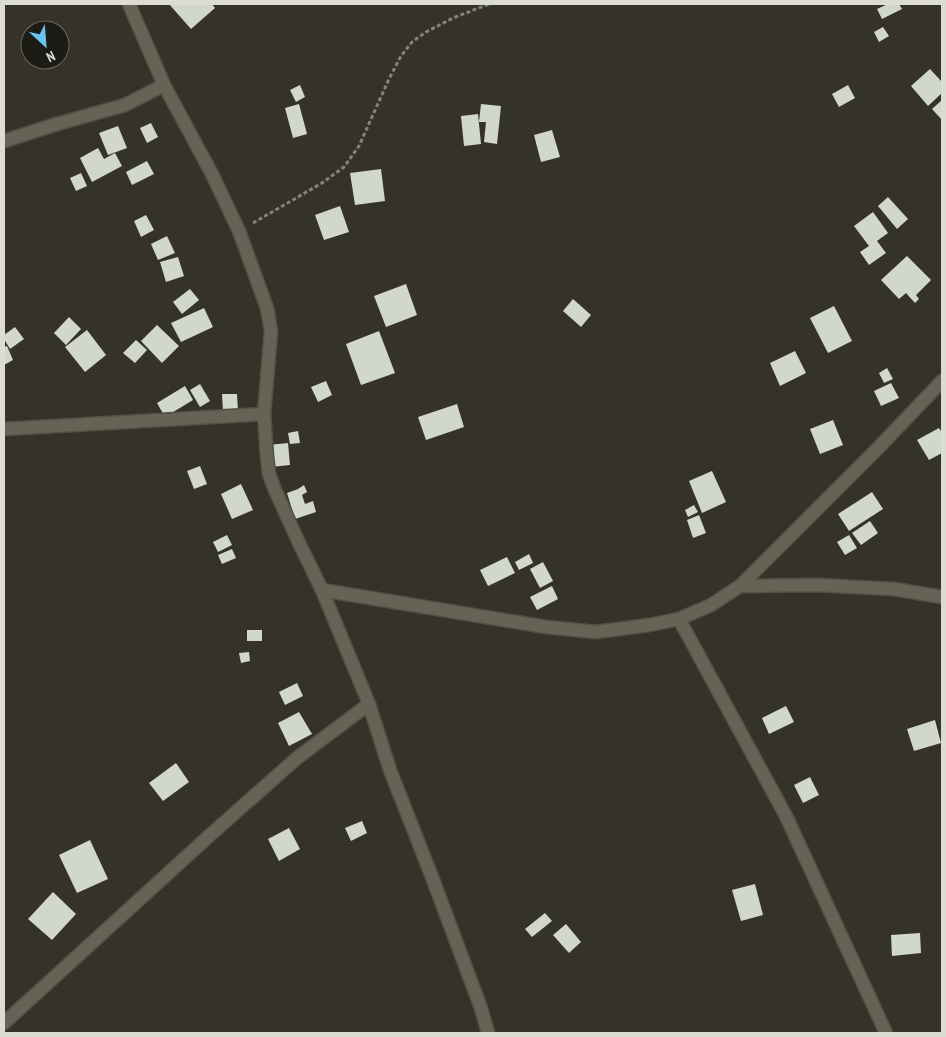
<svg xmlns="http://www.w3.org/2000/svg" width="946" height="1037" font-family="'PT Sans Narrow',sans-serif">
<rect width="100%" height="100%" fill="#353327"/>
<g fill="#d2d8c9">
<path d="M169 4H212L215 8 191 29Z"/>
<path d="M888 4H899L902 9 882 19 877 9Z"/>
<path d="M883 27 889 36 879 42 874 32Z"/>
<path d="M930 69 942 82V93L928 106 911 86Z"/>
<path d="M300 85 305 97 296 102 290 90Z"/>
<path d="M848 85 855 98 839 107 832 94Z"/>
<path d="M942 100V120L932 109Z"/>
<path d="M299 104 307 134 293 138 285 108Z"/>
<path d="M481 104 501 106 497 144 484 142 486 122H479Z"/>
<path d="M478 114 481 144 464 146 461 116Z"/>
<path d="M151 123 158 137 147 143 140 128Z"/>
<path d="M118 126 127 148 108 155 99 133Z"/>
<path d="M552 130 560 157 541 162 534 135Z"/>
<path d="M98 148 104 159 115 153 122 166 92 182 80 158Z"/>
<path d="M147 161 154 174 132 185 126 172Z"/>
<path d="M381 169 385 201 355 205 350 173Z"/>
<path d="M81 173 87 186 76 191 70 178Z"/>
<path d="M888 197 908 219 897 229 878 206Z"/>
<path d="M340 206 349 232 324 240 315 215Z"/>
<path d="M873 212 888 233 877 241 886 253 869 265 860 252 869 246 854 226Z"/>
<path d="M146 215 154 230 141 237 134 221Z"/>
<path d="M167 236 175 253 158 260 151 244Z"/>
<path d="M907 256 931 280 916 295 919 299 915 303 906 293 899 299 881 280Z"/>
<path d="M178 257 184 276 166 282 160 262Z"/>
<path d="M406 284 417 315 386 327 374 296Z"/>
<path d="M190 289 199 300 182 314 173 302Z"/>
<path d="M573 299 591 315 581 327 563 311Z"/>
<path d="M834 306 852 341 828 353 810 318Z"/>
<path d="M204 308 213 327 181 342 171 323Z"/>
<path d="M69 317 81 329 66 345 54 333Z"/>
<path d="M157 325 179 346 162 363 141 341Z"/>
<path d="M15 327 24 339 10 349 4 339V335Z"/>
<path d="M87 330 106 355 85 372 65 347Z"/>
<path d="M379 331 395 373 361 385 346 344Z"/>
<path d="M136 340 147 350 135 363 123 353Z"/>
<path d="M7 346 13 360 4 365V347Z"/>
<path d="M795 351 806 373 780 386 770 363Z"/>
<path d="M887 368 893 379 884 383 879 373Z"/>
<path d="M326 381 332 395 318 402 311 387Z"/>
<path d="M891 383 899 398 881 406 874 391Z"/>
<path d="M200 384 210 401 200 407 190 390Z"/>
<path d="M185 386 193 400 165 417 157 403Z"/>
<path d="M222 394H237L238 412H223Z"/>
<path d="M457 404 464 427 426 440 418 417Z"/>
<path d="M833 420 843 445 820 454 810 429Z"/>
<path d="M939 428 942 433V453L929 460 917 440Z"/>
<path d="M298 431 300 443 290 444 288 433Z"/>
<path d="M288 443 290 465 271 467 268 445Z"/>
<path d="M200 466 207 484 194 489 187 471Z"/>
<path d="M712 471 726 502 702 513 689 481Z"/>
<path d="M241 484 253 510 232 519 221 494Z"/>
<path d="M304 485 307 492 302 495 305 504 313 501 316 512 295 519 287 493 298 489Z"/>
<path d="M872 492 883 509 849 531 838 514Z"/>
<path d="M694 505 698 512 688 517 685 510Z"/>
<path d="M699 515 706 533 693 538 687 520Z"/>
<path d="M870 521 878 533 861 545 852 533Z"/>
<path d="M227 535 232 545 218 552 213 542Z"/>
<path d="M849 535 857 548 845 555 837 542Z"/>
<path d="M232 549 236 558 222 564 218 555Z"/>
<path d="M529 554 533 563 519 570 515 562Z"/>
<path d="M507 557 515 573 488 586 480 570Z"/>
<path d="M543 562 553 581 540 588 530 569Z"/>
<path d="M552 586 558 599 537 610 530 597Z"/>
<rect x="247" y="630" width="15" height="11"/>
<path d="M249 652 250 661 241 663 239 653Z"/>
<path d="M297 683 303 696 285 705 279 692Z"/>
<path d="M786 706 794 722 769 734 762 718Z"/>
<path d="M299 712 312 734 289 746 278 723Z"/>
<path d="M935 720 941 743 914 751 907 729Z"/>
<path d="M176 763 189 782 163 801 149 783Z"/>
<path d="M810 777 819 795 803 803 794 785Z"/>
<path d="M362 821 367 833 351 841 345 828Z"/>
<path d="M289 828 300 849 279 861 268 839Z"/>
<path d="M90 840 108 879 77 893 59 855Z"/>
<path d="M755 884 763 915 741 921 732 890Z"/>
<path d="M53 892 76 914 52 940 28 919Z"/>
<path d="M545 913 552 921 532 937 525 929Z"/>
<path d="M566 924 581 942 569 953 553 935Z"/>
<path d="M920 933 921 953 892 956 891 935Z"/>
</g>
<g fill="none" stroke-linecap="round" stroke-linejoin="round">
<defs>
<g id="minor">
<path d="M129 4 164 85 212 174 239 231 267 308 271 331 264 414 267 457 269 474 275 490 300 545 322 590 369 704 390 770 432 877 481 1008 488 1033"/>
<path d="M4 141 57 124 125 105 164 85"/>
<path d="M4 429 264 414"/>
<path d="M740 586 816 585 894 589 942 597"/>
<path d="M322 590 546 627 596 632 649 625 679 619 711 605 740 586 881 445 942 381"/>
<path d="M679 619 786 816 886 1033"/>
<path d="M4 1023 209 836 297 758 369 704"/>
</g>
</defs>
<use href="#minor" stroke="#535147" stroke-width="15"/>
<path stroke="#848378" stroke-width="3" stroke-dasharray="4 2.5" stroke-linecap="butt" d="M253 223 322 183 344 167 359 146 389 79 401 56 412 42 426 32 453 18 489 4"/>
<use href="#minor" stroke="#666356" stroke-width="12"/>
</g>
<rect width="946" height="1037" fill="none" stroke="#dddcd4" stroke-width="10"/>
<g transform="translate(45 45) rotate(154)"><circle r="24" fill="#1c1b15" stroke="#696861"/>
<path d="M0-4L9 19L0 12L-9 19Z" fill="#66c4ef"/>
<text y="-8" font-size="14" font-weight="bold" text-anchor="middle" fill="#dddcd4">N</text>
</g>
</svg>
